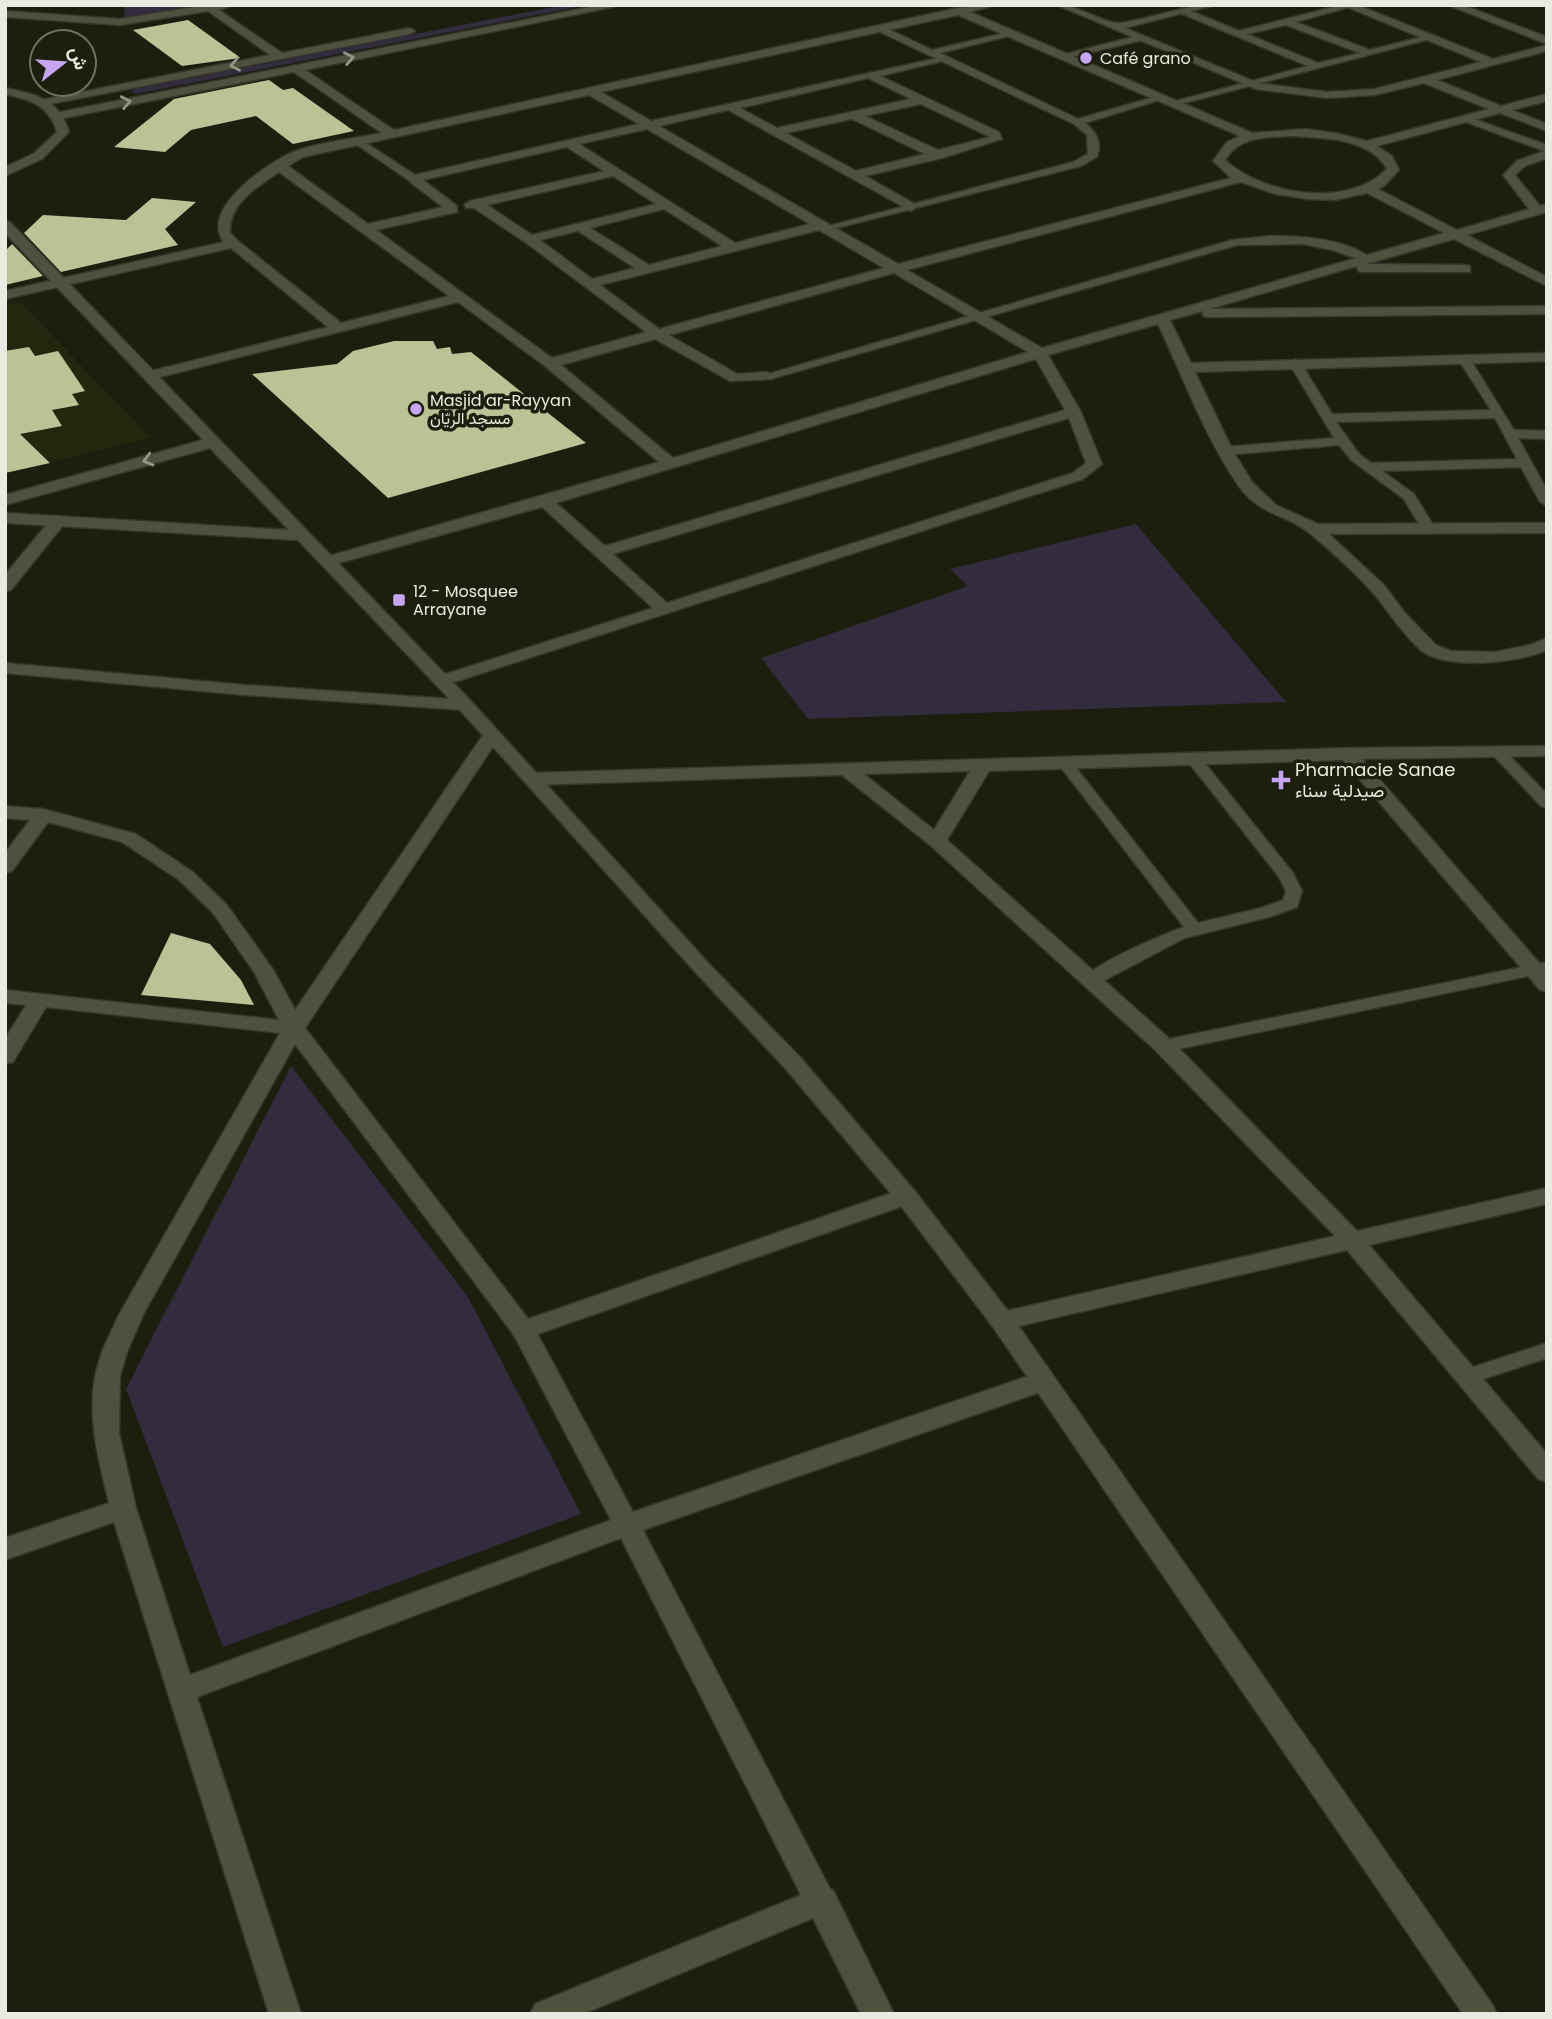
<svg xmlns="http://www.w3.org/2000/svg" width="1552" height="2019" font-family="Poppins,Vazirmatn,sans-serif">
<rect width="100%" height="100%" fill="#1d1f0e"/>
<path fill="#24260e" d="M20 302 151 438 5 473V305Z"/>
<g fill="#332b3e">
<path d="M127 5H200L125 19 124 6Z"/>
<path d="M564 5H587L135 94 130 90Z"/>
<path d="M1136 524 1286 702 808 719 761 658 968 586 950 569Z"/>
<path d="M291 1066 468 1297 581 1514 223 1647 126 1389Z"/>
</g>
<g fill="#bcc196">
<path d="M188 20 238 56 240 58 182 66 133 30Z"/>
<path d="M269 80 283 90 293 88 354 131 293 144 256 116 191 130 165 152 114 147 174 99Z"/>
<path d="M152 198 196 202 165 229 178 245 61 272 24 233 43 215 126 220Z"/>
<path d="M12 244 43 276 5 285V251Z"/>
<path d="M394 341H433L437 349 450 347 452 354 471 352 586 443 388 498 252 374 337 364 353 351Z"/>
<path d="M29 347 35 356 58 351 85 391 72 394 79 405 52 410 62 426 20 434 50 463 5 473V351Z"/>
<path d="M171 933 210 944 241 980 254 1005 141 995Z"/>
</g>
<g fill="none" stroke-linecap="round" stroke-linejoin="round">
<defs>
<g id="service">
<path d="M1341 5 1353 6 1296 22 1370 50 1429 35 1434 38 1173 106 1168 103 1308 66 1180 13V9H1186L1239 31ZM1286 25 1360 53 1318 63 1247 34Z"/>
<path d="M878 27H884L932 50 1013 31V35L940 53 1078 119 1161 95 1166 98 1085 123C1097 132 1102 143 1097 157L1081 166 825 231V227L1073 162 1088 154 1087 135 1074 124 878 31Z"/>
<path d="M1140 35 1145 38 1143 40 1063 59 1058 56Z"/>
<path d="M1466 116 1547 145V152L1463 121V117Z"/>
<path d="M357 137 418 177V181H410L353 142 352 140Z"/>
<path d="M1269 236C1301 236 1346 238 1372 259L1366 262 1332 250 1303 244 1237 245 771 379 761 376 1232 240Z"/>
<path d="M1464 355 1470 359 1514 430 1547 431V439L1518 438 1547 490V506L1540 502 1521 467 1382 471 1414 494 1435 528 1428 532 1423 531 1404 499 1351 460 1339 445 1225 455 1219 451 1225 447 1334 438 1289 363 1295 359 1301 363 1332 414 1491 410 1458 359ZM1495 418 1517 459 1371 463 1359 454 1336 422Z"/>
<path d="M1498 747 1503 749 1547 794V808L1541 806 1493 755 1490 752Z"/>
<path d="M1194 754 1199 756 1293 873 1302 891 1297 907 1273 916 1185 938 1097 984H1085L1082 980C1098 961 1160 936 1184 927L1060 766 1057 763 1060 760H1070L1198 923 1261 908 1283 900 1286 891 1279 877 1186 759Z"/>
<path d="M1547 962V972L1164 1052 1155 1046 1164 1040Z"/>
<path d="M1547 1343V1358L1465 1385 1458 1382 1455 1377 1458 1372Z"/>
</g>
<path id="pedestrian" d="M906 1188 914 1190 917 1196 914 1202 532 1336 523 1339 514 1336 511 1330 514 1324Z"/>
<g id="minor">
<path d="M206 5H233L219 10 282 53 410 28 415 31 410 34 45 105 39 102 41 100 270 55 208 11 120 25 5 17V11L120 19Z"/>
<path d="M600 5H622L305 70 394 130 958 8 995 5 970 12 1252 133 1305 129 1335 133 1367 141 1489 109 1424 83 1375 95 1327 98 1256 89 1057 5C1079 5 1105 24 1119 23 1152 19 1182 5 1215 5L1125 28 1258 83 1327 92 1375 89 1481 62 1342 5H1357L1493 59 1547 45V51L1437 80 1501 106 1547 94V101L1512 110 1547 124V131L1500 113 1377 146 1392 156 1399 170 1384 186 1378 189 1457 230 1529 209 1503 175 1517 161 1547 150V158L1525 166 1515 175 1540 206 1547 204V212L1467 235 1547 277V286L1454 239 1366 264 1465 265 1470 266V272H1363L1358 271 1357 266 1209 309 1547 306V314L1208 317 1203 316V311L1170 320 1191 363 1547 353V361L1195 372 1233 451 1252 482 1276 505 1318 524 1547 523V533L1329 534 1385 586 1404 612 1436 645 1451 651 1495 652 1530 645 1547 638V650C1520 663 1447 670 1422 651 1403 635 1390 613 1374 594 1356 573 1333 553 1312 535 1289 514 1260 517 1238 485 1204 435 1183 377 1158 324L1048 355 1081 412 1102 464 1083 479 442 686 436 685 433 681 436 677 653 608 542 507 328 566 320 561 322 558 659 462 545 366 458 302 148 380 141 376 143 373 328 327 231 248 5 299V291L224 242C198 210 269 161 296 151 323 141 354 139 382 133L294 72 59 119 55 117V113ZM958 15 1240 136 1227 142 1213 161 1231 178 898 264 659 126 728 110 911 211 917 207 915 204 865 176 942 158 1002 139 999 132 880 76 947 60V56L651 121 601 92ZM868 78 911 99 777 128 740 108ZM589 95 639 124 410 176V182L443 207 368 224 288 166 303 157ZM921 104 990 137 938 150 865 116ZM852 119 925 154 856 171 786 133ZM647 129 810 224 735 243 579 144ZM1293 136C1324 138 1370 138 1387 169 1347 209 1264 195 1225 160 1239 136 1268 137 1293 136ZM567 147 604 171 470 201 464 205 466 208H474L525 242 646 332 552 358 376 230 457 212V206L423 180ZM279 172 449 296 341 323 238 241 230 233C229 203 257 187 279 172ZM613 176 656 204 532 235 487 205ZM1241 182 1275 194 1307 199 1335 200 1367 193 1444 233 1042 348 907 270ZM664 209 722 246 649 265 590 228ZM819 230 884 268 659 329 600 285ZM578 231 635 268 592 279 540 240ZM894 273 1028 352 673 458 561 365 655 339 730 381 772 379 774 376 767 372 737 374 669 335ZM1036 359 1065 410 605 546 556 503ZM1069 418 1086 463 1073 473 667 603 613 554Z"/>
<path d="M1448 5H1463L1547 37V44Z"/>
<path d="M58 516 66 521 64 524 11 590 5 591V575L52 518Z"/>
<path d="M5 663 245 685 465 700 474 705 465 710 245 695 5 673Z"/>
<path d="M491 731 500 736 305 1028 532 1324 633 1512 1034 1374 1043 1372 1052 1374 1055 1381 1052 1388 643 1530 830 1889 833 1890 894 2014H861L813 1918 583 2014H530L535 2004 801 1895 621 1538 197 1697 301 2014H269L114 1522 5 1560V1538L109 1503C97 1455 84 1405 100 1358 105 1342 113 1328 120 1313L280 1033 46 1007 13 1062 5 1064V1039L26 1005 5 1003V990L279 1020 254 972 213 913 179 880 122 842 48 822 12 871 5 873V853L30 820 5 818V806L43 809 136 834 193 872 227 905 274 971 295 1010 485 732ZM295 1044 514 1335 611 1520 190 1675 136 1508 119 1433 120 1376 127 1352 144 1313Z"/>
<path d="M1547 746V756L1362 759 1547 972V991L1540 990 1343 760 989 771 947 840 1172 1041 1357 1231 1547 1188V1204L1369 1245 1547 1454V1482L1538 1479 1347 1250 1002 1330 993 1327 990 1321 993 1315 1002 1312 1335 1236 1156 1051 930 845 842 775 532 785 523 779 532 773 1348 748ZM970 771 934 830 864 774Z"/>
</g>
<g id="tertiary">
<path d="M5 88C36 94 59 99 69 132L42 159 5 176V167L33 154 57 132C49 105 31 100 5 94Z"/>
<path d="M5 221 10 222 471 701 711 966 800 1057 914 1190 1011 1315 1492 2004 1497 2014H1463L993 1327 898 1202 784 1067 697 974 459 709 298 540 5 523V513L289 530 210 448 5 505V495L203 440 5 233Z"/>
</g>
</defs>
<use href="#service" stroke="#35362d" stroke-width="3"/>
<use href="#pedestrian" stroke="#35362d" stroke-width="3"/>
<use href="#minor" stroke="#35362d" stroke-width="3"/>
<use href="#tertiary" stroke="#35362d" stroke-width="3"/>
<use href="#service" fill="#4f513e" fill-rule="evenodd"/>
<use href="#pedestrian" fill="#4f513e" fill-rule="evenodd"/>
<use href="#minor" fill="#4f513e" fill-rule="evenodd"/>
<use href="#tertiary" fill="#4f513e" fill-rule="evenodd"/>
</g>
<defs><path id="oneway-chevron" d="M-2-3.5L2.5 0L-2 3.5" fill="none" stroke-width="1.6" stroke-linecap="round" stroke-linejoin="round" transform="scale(1.75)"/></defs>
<g stroke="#949687">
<use href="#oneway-chevron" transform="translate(349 58) rotate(-11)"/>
<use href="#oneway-chevron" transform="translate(235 65) rotate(169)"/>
<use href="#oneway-chevron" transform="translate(126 102) rotate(-11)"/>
<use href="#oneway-chevron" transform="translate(148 460) rotate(165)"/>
</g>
<g fill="#c6a6f0" stroke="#1d1f0e" stroke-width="2.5">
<circle cx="1086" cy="58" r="7"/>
<circle cx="416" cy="409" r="7"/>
<rect x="392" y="593" width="14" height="14" rx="3.5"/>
<path d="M1277.5 769.5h7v7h7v7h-7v7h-7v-7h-7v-7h7z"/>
</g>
<g text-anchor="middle" stroke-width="7" stroke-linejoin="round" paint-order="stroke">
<g font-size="16" fill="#e9ebe0" stroke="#1d1f0e" text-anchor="start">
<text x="1100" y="64">Café grano</text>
<text x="430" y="406">Masjid ar-Rayyan<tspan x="430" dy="18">مسجد الريّان</tspan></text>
<text x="413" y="597">12 - Mosquee<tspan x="413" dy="18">Arrayane</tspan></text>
</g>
<g font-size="18" fill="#e9ebe0" stroke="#1d1f0e" text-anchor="start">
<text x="1295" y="776">Pharmacie Sanae<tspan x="1295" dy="21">صيدلية سناء</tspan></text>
</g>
</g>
<rect width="1552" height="2019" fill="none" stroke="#e9ebe0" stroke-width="14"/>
<g transform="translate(63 63) rotate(73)"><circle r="33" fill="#1d1f0e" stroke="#6f7162" stroke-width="2"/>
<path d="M0-5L12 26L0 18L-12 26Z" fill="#c6a6f0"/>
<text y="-10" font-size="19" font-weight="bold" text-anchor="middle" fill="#e9ebe0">ش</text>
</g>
</svg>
